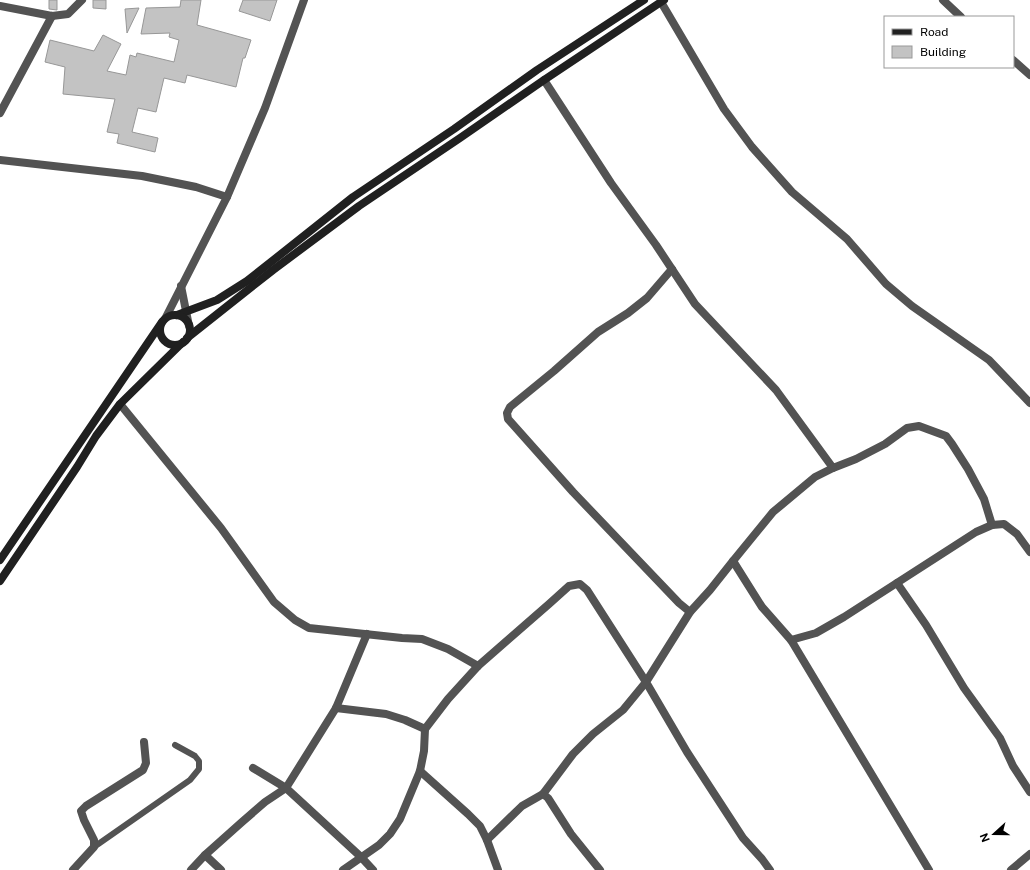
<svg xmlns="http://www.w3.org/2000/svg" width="1030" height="870" font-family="'Public Sans',sans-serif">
<rect width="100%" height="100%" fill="#fff"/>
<g fill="#c3c3c3" stroke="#979797">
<path d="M49 0H57V10L49 9Z"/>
<path d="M93 0H106V9L93 8Z"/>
<path d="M181 0H201L197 25 251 40 245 58H243L236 87 187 75 185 83 164 78 156 112 138 108 132 132 158 138 155 152 117 143 119 134 107 132 115 99 63 94 65 67 45 62 50 40 94 51 103 35 121 44 107 71 126 75 130 55 136 57 137 53 174 62 179 40 169 37 170 33 141 34 146 8 180 7Z"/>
<path d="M243 0H277L270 21 239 11Z"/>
<path d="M139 8 127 33 125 9Z"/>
</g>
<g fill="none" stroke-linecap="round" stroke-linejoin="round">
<path stroke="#535353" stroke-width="6" d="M94 847 190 780 199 769V761L195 756 175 745"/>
<g stroke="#535353" stroke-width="8">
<path d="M943 0 961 17"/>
<path d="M661 2 724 109 752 147 792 192 847 239 886 284 912 306 989 360 1030 403"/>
<path d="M0 6 52 16 68 14 82 0"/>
<path d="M1013 60 1030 75"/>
<path d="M544 80 611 183 656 245 695 304 776 390 833 468 856 459 885 444 907 428 919 426 946 436 952 444 968 469 984 499 992 525"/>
<path d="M0 113 52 16"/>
<path d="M0 160 142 176 196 187 227 197"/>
<path d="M672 269 647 298 628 313 598 332 554 371 510 407 507 413 508 419 573 492 679 603 690 612"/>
<path d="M120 404 221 528 274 602 295 620 309 628 402 638 422 639 448 649 478 666"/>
<path d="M833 468 815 477 773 512 733 561 762 607 791 640 929 870"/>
<path d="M733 561 710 590 690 612 646 682 687 752 743 838 762 859 770 870"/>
<path d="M897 583 926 625 964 688 1000 738 1013 766 1030 792"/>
<path d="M791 640 816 633 844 617 976 532 992 525 1004 524 1017 534 1030 552"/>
<path d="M336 708 386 714 405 720 425 729"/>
<path d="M253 768 286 788 361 857 373 870"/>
<path d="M420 771 468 814 480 826 487 840 498 870"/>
<path d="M487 840 522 806 543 794"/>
<path d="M205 855 221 870"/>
<path d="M73 870 94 847V840L84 820 81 811 86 806 143 770 146 763 144 742"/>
<path d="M191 870 205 855 242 822 265 802 286 788 336 708 367 634"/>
<path d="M343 870 379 845 390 834 400 819 420 771 424 751 425 729 448 699 478 666 549 604 569 586 580 584 587 590 646 682 623 710 593 734 573 754 543 794 548 798 571 834 600 870"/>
<path d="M1011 870 1030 854"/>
</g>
<g stroke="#535353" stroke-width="8">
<path d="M181 286 189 326"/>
<path d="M166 317 227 197 265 108 304 0"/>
</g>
<g stroke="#202020" stroke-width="8">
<path d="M177 315 217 300 247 281 353 197 454 129 537 70 644 0"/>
<circle cx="175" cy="330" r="15"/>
<path d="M187 338 273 270 359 206 460 138 544 80 664 0"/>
<path d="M0 560 162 322"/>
<path d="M0 581 77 467 96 436 120 404 183 342"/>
</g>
</g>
<rect x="884" y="16" width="130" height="52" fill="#ffffff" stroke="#999999"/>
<rect x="892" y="29" width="20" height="6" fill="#202020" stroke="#999999"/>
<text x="920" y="36" font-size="12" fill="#000000">Road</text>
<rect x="892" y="46" width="20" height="12" fill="#c3c3c3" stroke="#999999"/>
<text x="920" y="56" font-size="12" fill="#000000">Building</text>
<g transform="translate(994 834) rotate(249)" stroke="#ffffff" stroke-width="3" paint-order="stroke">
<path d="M0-3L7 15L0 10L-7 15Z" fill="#000000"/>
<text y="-6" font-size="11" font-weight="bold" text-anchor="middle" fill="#000000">N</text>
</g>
</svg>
